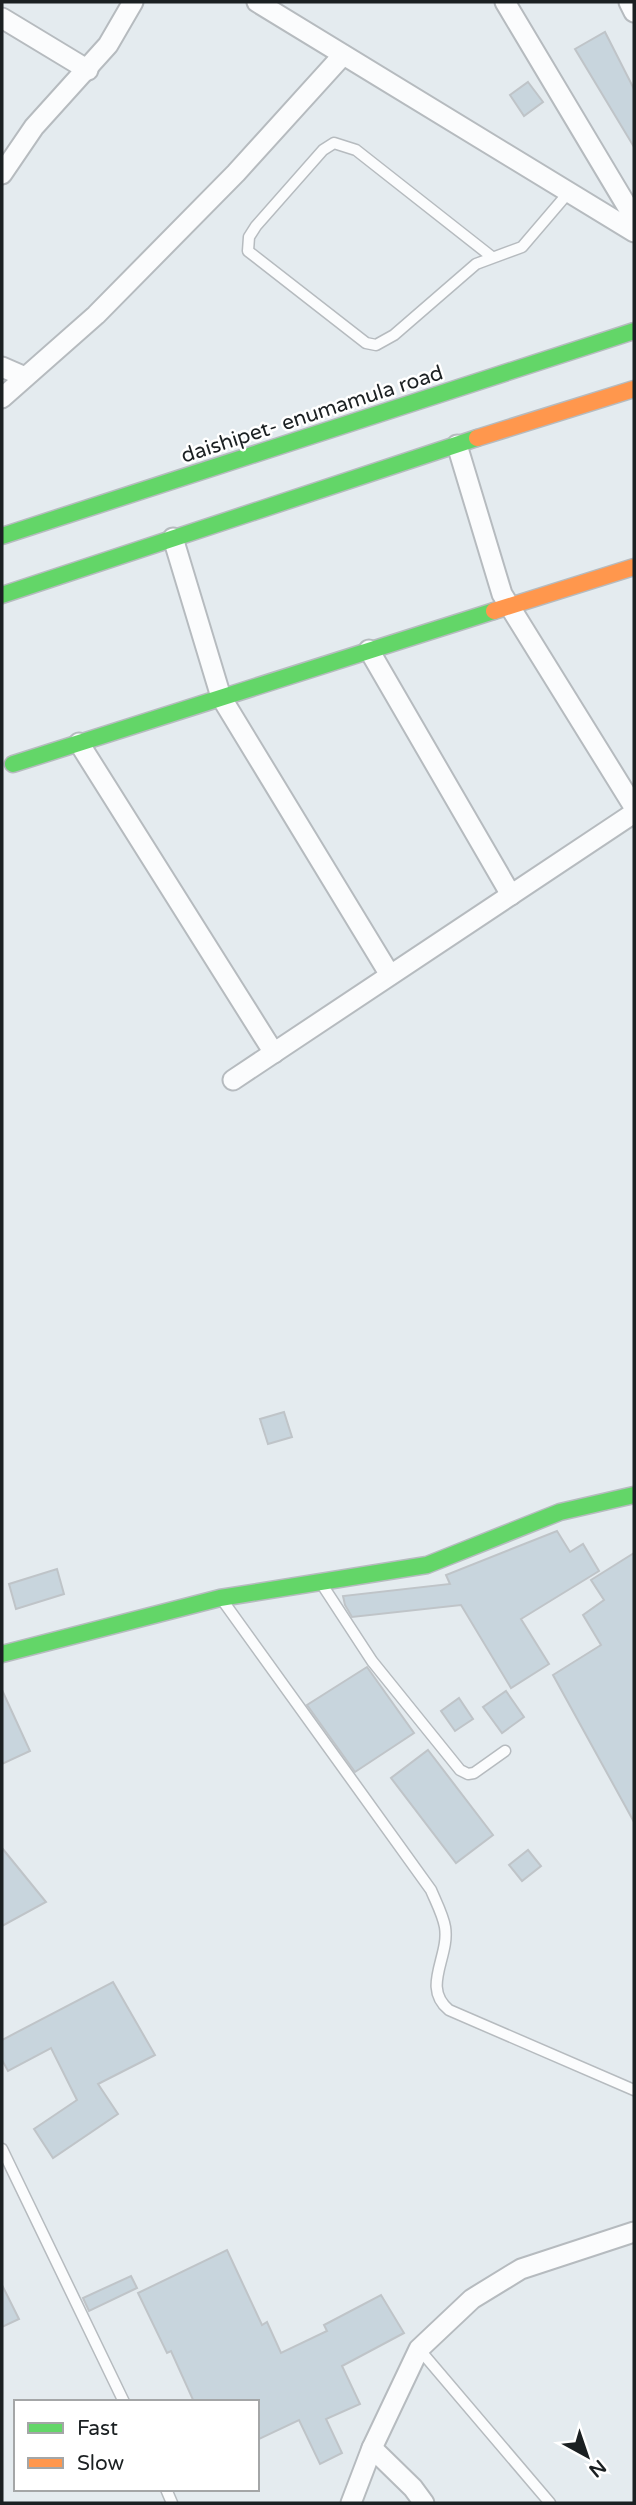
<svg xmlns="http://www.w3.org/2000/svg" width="636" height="2505" font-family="'Varela Round',sans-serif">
<rect width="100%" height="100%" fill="#e4ebef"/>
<g fill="#c8d5dd" stroke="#bfc4c8" stroke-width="2">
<path d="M605 32 634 89V147L575 49Z"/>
<path d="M528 82 543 102 524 116 510 95Z"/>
<path d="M284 1412 292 1437 268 1444 260 1419Z"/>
<path d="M557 1531 570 1552 583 1544 599 1571 521 1619 549 1664 511 1688 461 1605 352 1617 345 1605 343 1596 450 1584 446 1575Z"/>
<path d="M634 1553V1822L553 1675 601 1645 583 1615 604 1600 591 1580Z"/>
<path d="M57 1569 64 1594 16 1609 9 1584Z"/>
<path d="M367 1667 414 1733 355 1772 307 1705Z"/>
<path d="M2 1690 30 1751 2 1764Z"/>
<path d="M506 1691 524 1717 502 1733 483 1707Z"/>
<path d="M459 1698 473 1719 455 1731 441 1711Z"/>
<path d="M428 1750 493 1835 456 1863 391 1778Z"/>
<path d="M2 1848 46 1902 2 1926Z"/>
<path d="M528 1850 541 1866 522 1881 509 1865Z"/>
<path d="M113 1982 155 2055 98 2084 118 2114 53 2158 34 2129 77 2100 51 2048 8 2071 2 2060V2040Z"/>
<path d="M227 2250 262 2325 267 2322 281 2353 327 2331 324 2325 381 2295 404 2333 342 2366 360 2404 326 2419 342 2453 320 2464 299 2420 257 2440V2402H194L171 2351 167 2353 138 2293Z"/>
<path d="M131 2276 137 2288 89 2311 83 2298Z"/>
<path d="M2 2285 19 2319 2 2327Z"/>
</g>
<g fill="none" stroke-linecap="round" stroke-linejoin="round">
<defs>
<g id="lane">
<path d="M492 257 356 150 334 143 323 150 256 226 249 237 248 251 366 343 376 345 394 335 476 264 522 247 569 192"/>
<path d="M323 1586 372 1661 460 1770 468 1774 474 1773 505 1751"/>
<path d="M223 1601 431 1890C436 1902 443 1915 445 1927 450 1957 421 1987 449 2010L634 2090"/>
<path d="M2 2149 124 2402"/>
<path d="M419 2349 550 2503"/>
<path d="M166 2489 172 2503"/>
</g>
<g id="street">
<path d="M257 2 634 232"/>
<path d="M505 2 634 218"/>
<path d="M629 2 634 12"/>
<path d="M2 18 88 70"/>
<path d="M2 174 34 127 108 45 133 2"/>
<path d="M2 367 25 377"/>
<path d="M2 398 96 315 236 173 343 55"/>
<path d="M457 445 502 594 634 807"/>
<path d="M173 538 221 697 390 975"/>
<path d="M369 650 511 895"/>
<path d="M79 743 274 1053"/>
<path d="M233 1080 634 813"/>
<path d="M372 2448 413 2488 424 2503"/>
<path d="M351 2503 372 2448 419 2349 472 2299 521 2269 634 2232"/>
</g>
<g id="fast">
<path d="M2 536 634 331"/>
<path d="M2 595 477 438"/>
<path d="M13 764 494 611"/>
<path d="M2 1654 220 1598 427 1565 560 1512 634 1495"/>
</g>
<g id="slow">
<path d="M477 438 634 389"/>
<path d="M494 611 634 567"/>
</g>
</defs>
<use href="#lane" stroke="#b6bbbf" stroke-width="13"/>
<use href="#street" stroke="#b6bbbf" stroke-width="23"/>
<use href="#fast" stroke="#b6bbbf" stroke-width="19"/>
<use href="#slow" stroke="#b6bbbf" stroke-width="19"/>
<use href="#lane" stroke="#fbfcfd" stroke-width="10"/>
<use href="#street" stroke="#fbfcfd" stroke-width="19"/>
<use href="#fast" stroke="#63d668" stroke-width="16"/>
<use href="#slow" stroke="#ff974d" stroke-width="16"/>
</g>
<g text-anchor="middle" stroke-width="5" stroke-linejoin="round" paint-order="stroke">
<g font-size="21" fill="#1b2022" stroke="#fff">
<text transform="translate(312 414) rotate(-18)" y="7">daishipet- enumamula road</text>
</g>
</g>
<rect width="636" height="2505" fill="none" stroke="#1b2022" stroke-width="7"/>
<rect x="14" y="2400" width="245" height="91" fill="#ffffff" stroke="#a4a6a7" stroke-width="2"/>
<rect x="28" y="2423" width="35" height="10" fill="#63d668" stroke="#a4a6a7" stroke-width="2"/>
<text x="77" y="2435" font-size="21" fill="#1b2022">Fast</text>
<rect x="28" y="2458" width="35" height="10" fill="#ff974d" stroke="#a4a6a7" stroke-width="2"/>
<text x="77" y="2470" font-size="21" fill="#1b2022">Slow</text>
<g transform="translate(587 2456) rotate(140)" stroke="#ffffff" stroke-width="5" paint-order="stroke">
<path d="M0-5L12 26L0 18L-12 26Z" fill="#1b2022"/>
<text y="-10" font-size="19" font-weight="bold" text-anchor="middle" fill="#1b2022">N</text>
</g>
</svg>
